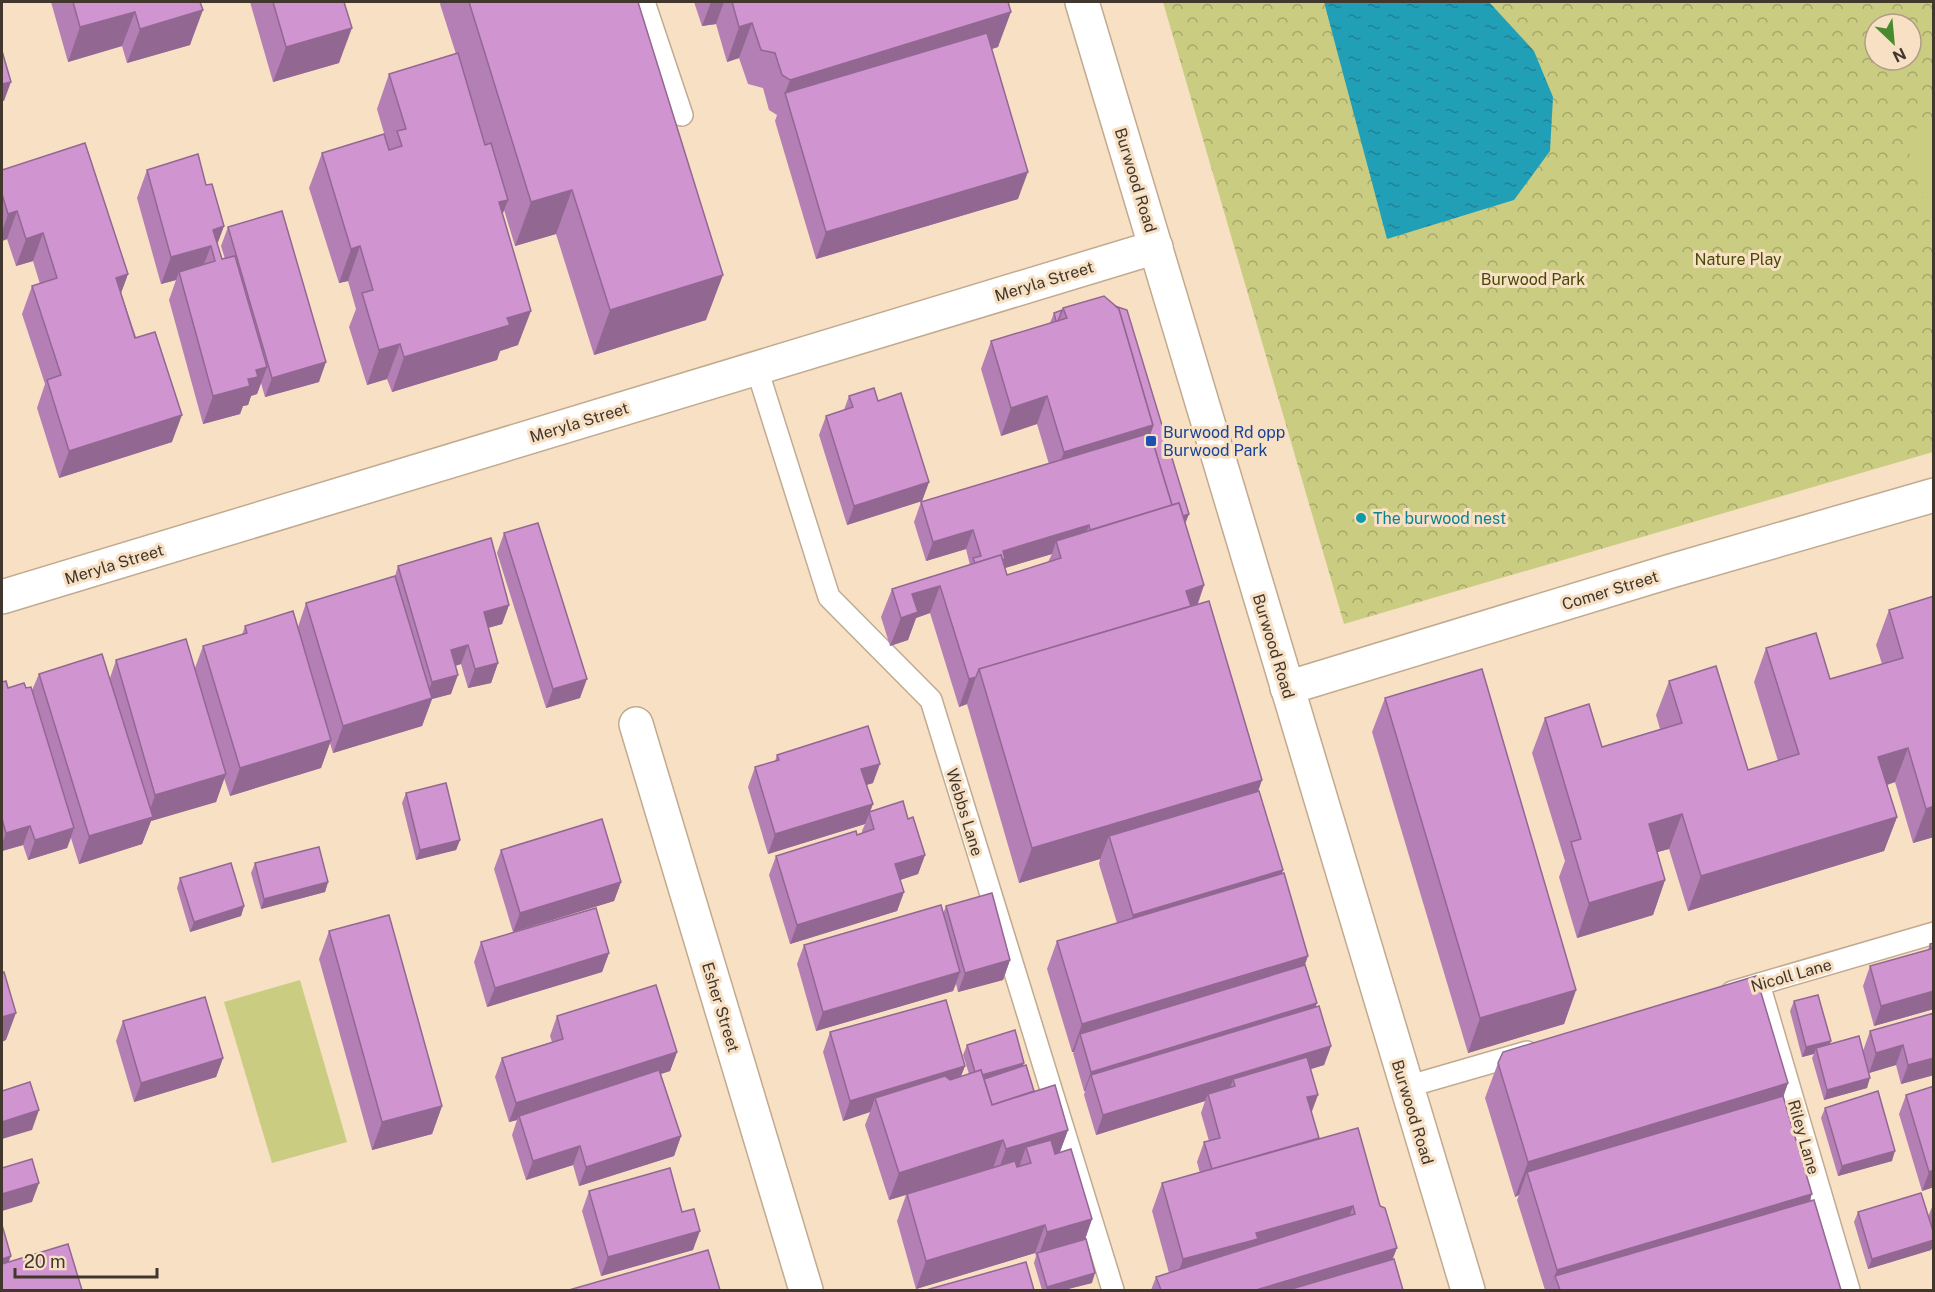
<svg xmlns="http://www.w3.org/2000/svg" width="1935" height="1292" font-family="'Public Sans',sans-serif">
<defs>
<pattern id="park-crowns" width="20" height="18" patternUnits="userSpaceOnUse" patternTransform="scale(1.5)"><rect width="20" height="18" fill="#cacd81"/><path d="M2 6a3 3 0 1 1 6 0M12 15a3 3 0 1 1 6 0" fill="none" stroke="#a6a76a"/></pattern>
<pattern id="water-ripples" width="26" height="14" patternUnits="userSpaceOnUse" patternTransform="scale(1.5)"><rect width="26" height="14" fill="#219fb7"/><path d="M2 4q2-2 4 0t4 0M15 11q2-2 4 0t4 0" fill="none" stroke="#1e8295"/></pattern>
</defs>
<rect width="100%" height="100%" fill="#f7e0c4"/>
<path fill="url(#park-crowns)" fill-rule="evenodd" d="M1163 2H1933V452L1344 624ZM1875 24H1911V60H1875Z"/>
<g fill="#cacd81">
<path d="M1933 123H1934L1933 231 1903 133Z"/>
<path d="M300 980 347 1142 272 1163 224 1002Z"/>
</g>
<path fill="url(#water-ripples)" d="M1324 2H1489L1534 51 1553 97 1550 151 1514 200 1387 239Z"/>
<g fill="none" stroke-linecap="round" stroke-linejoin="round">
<defs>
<g id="service">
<path d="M644 2 682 115"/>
<path d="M757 369 829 597 931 700 1113 1290"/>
<path d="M1759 984 1849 1290"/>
<path d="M1732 992 1934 933"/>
<path d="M1406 1087 1527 1052"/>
</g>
<g id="minor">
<path d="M2 597 1156 247"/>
<path d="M1287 688 1671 571 1934 495"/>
<path d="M636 724 806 1290"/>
</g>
<path id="tertiary" d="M1082 2 1468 1290"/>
</defs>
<use href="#service" stroke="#c1aa8f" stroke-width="24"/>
<use href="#minor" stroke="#c1aa8f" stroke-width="36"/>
<use href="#tertiary" stroke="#c1aa8f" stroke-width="36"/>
<use href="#service" stroke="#fff" stroke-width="21"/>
<use href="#minor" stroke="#fff" stroke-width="33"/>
<use href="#tertiary" stroke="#fff" stroke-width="33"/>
</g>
<g fill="#b37fb4" fill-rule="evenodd">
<path d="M51 2H200L190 45 127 63 122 46 68 62Z"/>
<path d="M250 2H344L339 63 273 82Z"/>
<path d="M441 2H638L706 320 594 355 556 234 515 246 504 210 502 214 518 345 500 351 497 360 392 392 387 379 367 385 349 327 356 309 348 281 339 283 309 188 322 153 389 150 377 109 389 74 456 54 440 4Z"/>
<path d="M694 2H1008L998 47 992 49 1018 199 816 259 775 121 777 115 769 110 763 88 748 84 739 58 727 62 716 24 702 26Z"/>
<path d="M2 170 128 274 121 293 172 442 59 478 37 408 45 384 22 314 32 286 40 284 33 261 16 266 7 239 2 241Z"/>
<path d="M147 170 206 185 224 226 217 244 222 259H225L221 246 228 227 319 382 265 397 261 383 257 394 251 396 248 405 243 406 240 414 203 424 169 300 176 280 161 284 137 198Z"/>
<path d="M1063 308 1189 514 1185 523 1204 585 1198 604 1283 870 1282 874 1316 1006 1331 1046 1324 1065 1311 1069V1113L1319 1138 1392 1260 1403 1290H1151L1156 1277 1169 1273 1152 1211 1162 1183 1200 1173 1197 1162 1204 1142 1209 1141 1201 1113 1205 1101 1096 1135 1084 1095 1085 1091H1084L1073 1053 1074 1052H1072L1047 969 1057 941 1117 923 1099 864 1100 859 1019 883 967 704 959 707 930 613 916 618 908 640 890 646 881 617 892 589 970 565 966 549 926 561 914 522 921 502 1049 464 1037 424 1001 436 981 369 991 341 1050 323 1054 313 1062 310ZM1052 554 1048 562 1007 575 1004 568Z"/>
<path d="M849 396 878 401 929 482 922 501 847 525 819 435 826 416 844 410Z"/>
<path d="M504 533 580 698 546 708 497 553Z"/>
<path d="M398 566 509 605 502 624 488 628 498 663 491 683 468 688 461 664 455 666 451 694 432 699 422 726 333 753 330 743 321 768 230 796 224 778 216 802 151 821 142 844 79 864 71 838 67 848 28 860 23 845 2 851V682L8 688H26L32 690 39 674 110 678 116 660 195 668 203 646 242 635 245 626 298 627 306 603 395 576Z"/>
<path d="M1934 596V837L1913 843 1895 782 1887 785 1897 817 1884 851 1688 911 1669 849 1657 852 1665 880 1653 915 1577 938 1559 877 1565 861 1532 753 1545 718 1602 747 1660 729 1656 715 1669 681 1748 770 1778 761 1754 682 1766 648 1830 679 1882 664 1876 645 1889 610Z"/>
<path d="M1385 698 1576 990 1564 1024 1468 1053 1372 732Z"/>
<path d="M777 755 873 783 866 785 873 804 870 812 908 819 925 855 918 874 900 880 904 892 897 911 790 944 769 875 776 856 862 833V831L865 824 768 854 748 787 755 767 775 761Z"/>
<path d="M406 793 460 840 456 850 416 860 402 803Z"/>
<path d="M501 850 621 882 614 901 513 932 494 869Z"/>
<path d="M255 863 328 882 325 892 261 909 251 873Z"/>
<path d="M180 878 244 906 241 916 190 932 177 888Z"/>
<path d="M946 906 1010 960 1003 980 958 992 956 984 953 991 816 1031 797 964 804 945 943 914Z"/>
<path d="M329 931 442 1106 432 1134 372 1150 319 959Z"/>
<path d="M481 942 609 953 602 972 487 1007 474 962Z"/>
<path d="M1934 943V1009L1874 1026 1863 986 1870 966 1928 950 1930 944Z"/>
<path d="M1794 1001 1831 1041 1829 1044 1863 1051 1870 1031 1934 1013V1075L1901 1084 1896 1065 1869 1073 1867 1088 1824 1100 1812 1058 1814 1054 1802 1057 1790 1011Z"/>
<path d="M557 1016 677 1052 670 1071 661 1074 681 1136 674 1156 579 1186 573 1165 526 1180 512 1135 517 1120 509 1122 495 1077 502 1058 552 1042 550 1036Z"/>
<path d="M123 1021 223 1058 216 1077 134 1102 116 1041Z"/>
<path d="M830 1032 965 1066 961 1076 969 1074 963 1055 967 1045 1023 1066 1034 1091 1068 1130 1060 1152 1092 1219 1085 1240 1092 1283 1064 1290H1042L1034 1263 1036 1256 1035 1253 916 1289 897 1221 906 1195 889 1200 865 1125 870 1112 843 1121 823 1052Z"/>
<path d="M1498 1063 1788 1083 1783 1098 1810 1201 1841 1290H1545L1517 1200 1519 1195 1515 1197 1485 1098Z"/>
<path d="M1934 1086V1187L1922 1191 1899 1114 1906 1095Z"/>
<path d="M1825 1108 1892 1161 1838 1176 1821 1118Z"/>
<path d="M589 1191 693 1250 601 1276 582 1211Z"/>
<path d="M1934 1202V1244L1931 1250 1868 1269 1854 1222 1858 1212 1928 1217Z"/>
</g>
<g fill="#926892">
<path d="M711 2H724L716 24 702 26Z"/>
<path d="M203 10 190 45 127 63 140 29Z"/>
<path d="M135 12 122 46 68 62 80 27Z"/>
<path d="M1011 12 998 47 790 111 785 93 790 80Z"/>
<path d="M752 23 739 58 727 62 739 27Z"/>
<path d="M352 28 339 63 273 82 286 47Z"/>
<path d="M11 82 4 101H2V84Z"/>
<path d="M1028 172 1018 199 816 259 826 232Z"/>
<path d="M572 190 556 234 515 246 531 202Z"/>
<path d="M508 200 495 234 499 202Z"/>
<path d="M17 211 7 239 2 241V232L8 214Z"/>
<path d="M224 226 214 253 211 246 200 274 179 272 176 280 161 284 171 257 213 230Z"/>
<path d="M43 233 33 261 16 266 26 239Z"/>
<path d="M360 246 348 281 339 283 351 249Z"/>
<path d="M128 274 118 301 116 278Z"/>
<path d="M723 275 706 320 594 355 610 310Z"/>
<path d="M531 311 518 345 500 351 497 360 392 392 404 357 507 318Z"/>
<path d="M400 344 387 379 367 385 379 350Z"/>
<path d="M326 362 319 382 265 397 272 378Z"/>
<path d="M267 367 257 394 251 396 248 405 243 406 240 414 203 424 213 396 248 379 256 370Z"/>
<path d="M1047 396 1037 424 1001 436 1011 408Z"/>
<path d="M182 415 172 442 59 478 69 451Z"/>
<path d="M1153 425 1143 452 1054 479 1064 452Z"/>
<path d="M929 482 922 501 847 525 854 506Z"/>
<path d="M1189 514 1185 524 1171 520Z"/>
<path d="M1089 525 1082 545 1056 541 1052 554 1002 569 1003 551Z"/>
<path d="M973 530 966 549 926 561 933 542Z"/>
<path d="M1204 585 1194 613 1191 614 1186 591Z"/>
<path d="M940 586 930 613 916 618 908 640 890 646 901 618 912 594Z"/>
<path d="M509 605 502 624 477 631 484 612Z"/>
<path d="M468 645 461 664 444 669 451 650Z"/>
<path d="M498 663 491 683 468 688 475 669Z"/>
<path d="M458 675 451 694 432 699 422 726 333 753 343 726 425 700 432 682Z"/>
<path d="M976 677 967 704 959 707 969 679Z"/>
<path d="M587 679 580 698 546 708 553 689Z"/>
<path d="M331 740 321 768 230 796 240 768Z"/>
<path d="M1908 748 1895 782 1866 792 1878 757Z"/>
<path d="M880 764 873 783 854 789 861 769Z"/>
<path d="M226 774 216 802 151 821 142 844 79 864 89 836 147 819 155 795Z"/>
<path d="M1262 780 1250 815 1109 836 1100 859 1019 883 1032 848Z"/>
<path d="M873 804 865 824 768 854 775 834Z"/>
<path d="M1934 806V837L1913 843 1926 809Z"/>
<path d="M1682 814 1669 849 1636 858 1649 824Z"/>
<path d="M1897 817 1884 851 1688 911 1701 876Z"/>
<path d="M30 826 23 845 2 851V844L6 833Z"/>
<path d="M74 828 67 848 28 860 35 840Z"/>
<path d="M460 840 456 850 416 860 420 850Z"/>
<path d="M925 855 918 874 888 884 895 864Z"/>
<path d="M1283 870 1273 898 1123 943 1133 915Z"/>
<path d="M1665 880 1653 915 1577 938 1589 903Z"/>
<path d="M328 882 325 892 261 909 264 899Z"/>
<path d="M621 882 614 901 513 932 520 913Z"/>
<path d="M904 892 897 911 790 944 797 925Z"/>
<path d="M244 906 241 916 190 932 194 922Z"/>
<path d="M609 953 602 972 487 1007 495 988Z"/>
<path d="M1308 956 1298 984 1080 1034 1074 1052H1072L1082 1024Z"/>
<path d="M1010 960 1003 980 958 992 965 973Z"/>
<path d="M960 972 953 991 816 1031 823 1012Z"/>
<path d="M1576 990 1564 1024 1468 1053 1480 1018Z"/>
<path d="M1934 991V1009L1874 1026 1881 1006Z"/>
<path d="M1317 1003 1310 1022 1091 1075 1085 1091H1084L1091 1072Z"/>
<path d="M16 1013 6 1040 2 1042V1017Z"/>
<path d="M1831 1041 1827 1051 1816 1048 1814 1054 1802 1057 1806 1047Z"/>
<path d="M1903 1045 1896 1065 1869 1073 1876 1053Z"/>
<path d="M1331 1046 1324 1065 1233 1093 1235 1086 1233 1079 1228 1095 1208 1094 1205 1101 1096 1135 1103 1115Z"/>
<path d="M677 1052 670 1071 520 1119 519 1116 517 1120 509 1122 516 1103Z"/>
<path d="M223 1058 216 1077 134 1102 141 1083Z"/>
<path d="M1934 1058V1075L1901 1084 1908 1065Z"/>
<path d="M1024 1063 1021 1073 983 1083 976 1076Z"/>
<path d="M965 1066 957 1086 875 1098 870 1112 843 1121 850 1101Z"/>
<path d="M1870 1078 1867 1088 1824 1100 1827 1090Z"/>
<path d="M1788 1083 1775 1118 1527 1172 1519 1195 1515 1197 1528 1162Z"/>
<path d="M1318 1095 1311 1114 1307 1097Z"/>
<path d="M442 1106 432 1134 372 1150 382 1122Z"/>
<path d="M39 1110 32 1130 2 1139V1122Z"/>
<path d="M1068 1130 1058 1157 1031 1163 1026 1147 1018 1170 996 1177 1006 1149Z"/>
<path d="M681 1136 674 1156 579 1186 586 1167Z"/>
<path d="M1003 1140 993 1168 889 1200 899 1173Z"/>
<path d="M580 1146 573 1165 526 1180 533 1161Z"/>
<path d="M1895 1151 1892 1161 1838 1176 1842 1166Z"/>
<path d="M1934 1170V1187L1922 1191 1929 1172Z"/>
<path d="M39 1183 32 1202 2 1211V1194Z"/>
<path d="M1812 1194 1802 1222 1555 1276 1549 1290 1557 1270Z"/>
<path d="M1353 1206 1343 1234 1173 1287 1183 1259 1256 1233Z"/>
<path d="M1092 1219 1082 1247 1038 1257 1047 1232Z"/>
<path d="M1045 1225 1035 1253 916 1289 926 1261Z"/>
<path d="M700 1231 693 1250 601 1276 608 1257Z"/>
<path d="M1934 1240V1244L1931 1250 1868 1269 1872 1259Z"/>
<path d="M1397 1248 1386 1276 1338 1290H1256Z"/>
<path d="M11 1256 4 1275 2 1276V1259Z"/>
<path d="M1095 1273 1092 1283 1064 1290H1046L1047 1287Z"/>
</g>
<g fill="#d094d1" stroke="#926892" stroke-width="1.5">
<path d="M73 2H200L203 10 140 29 135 12 80 27Z"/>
<path d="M273 2H344L352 28 286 47Z"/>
<path d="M469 2H638L723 275 610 310 572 190 531 202Z"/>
<path d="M732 2H1008L1011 12 790 80 782 75 775 53 761 50 752 23 739 27Z"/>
<path d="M987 33 1028 172 826 232 785 93Z"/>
<path d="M2 51 11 82 2 84Z"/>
<path d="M458 53 485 145 491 143 508 200 499 202 531 311 507 318 510 325 404 357 400 344 379 350 362 293 373 290 360 246 351 249 322 153 384 134 389 150 402 146 397 131 406 129 389 74Z"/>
<path d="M85 143 128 274 116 278 135 338 155 332 182 415 69 451 47 380 61 375 32 286 57 278 43 233 26 239 17 211 8 214 2 194V170Z"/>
<path d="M198 154 206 185 212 184 224 226 213 230 222 259 235 256 267 367 256 370 258 377 248 379 250 386 213 396 179 272 215 261 211 246 171 257 147 170Z"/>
<path d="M282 211 326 362 272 378 228 227Z"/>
<path d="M1104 296 1119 309 1153 425 1064 452 1047 396 1011 408 991 341 1067 318 1063 308Z"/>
<path d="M1115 306 1127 310 1189 514 1183 516 1179 503 1172 505 1150 433 1153 425 1119 309Z"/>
<path d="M1062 310 1058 321H1056L1054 313Z"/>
<path d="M874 388 878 401 901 393 929 482 854 506 826 416 853 407 849 396Z"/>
<path d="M1150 433 1172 505 1090 530 1089 525 1003 551 1005 559 1002 560 1001 555 975 563 973 558 981 556 973 530 933 542 921 502Z"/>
<path d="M1179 503 1204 585 1186 591 1191 606 979 669 976 677 969 679 940 586 912 594 918 612 901 618 892 589 1001 555 1007 575 1061 558 1056 541Z"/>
<path d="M538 523 587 679 553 689 504 533Z"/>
<path d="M491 538 509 605 484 612 498 663 475 669 468 645 451 650 458 675 432 682 398 566Z"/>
<path d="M395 576 432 698 343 726 306 603Z"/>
<path d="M1934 596V806L1926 809 1908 748 1878 757 1897 817 1701 876 1682 814 1649 824 1665 880 1589 903 1571 842 1581 839 1545 718 1589 704 1602 747 1682 723 1669 681 1716 666 1748 770 1799 754 1766 648 1816 633 1830 679 1903 658 1889 610Z"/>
<path d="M1209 601 1262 780 1032 848 979 669Z"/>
<path d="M293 611 331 740 240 768 203 646 247 633 245 626Z"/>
<path d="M186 639 226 774 155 795 116 660Z"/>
<path d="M102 654 153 817 89 836 39 674Z"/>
<path d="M1482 669 1576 990 1480 1018 1385 698Z"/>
<path d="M6 681 8 688 24 683 26 688 31 687 74 828 35 840 30 826 6 833 2 819V682Z"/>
<path d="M868 726 880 764 861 769 873 804 775 834 755 767 779 760 777 755Z"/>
<path d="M446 783 460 840 420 850 406 793Z"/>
<path d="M1259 791 1283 870 1133 915 1109 836Z"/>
<path d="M903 801 908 819 913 817 925 855 895 864 904 892 797 925 776 856 856 831 857 835 874 829 869 812Z"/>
<path d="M602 819 621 882 520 913 501 850Z"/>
<path d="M319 847 328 882 264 899 255 863Z"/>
<path d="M231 863 244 906 194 922 180 878Z"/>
<path d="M1284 873 1308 956 1082 1024 1057 941Z"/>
<path d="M992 893 1010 960 965 973 946 906Z"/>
<path d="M941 905 960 972 823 1012 804 945Z"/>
<path d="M596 908 609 953 495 988 481 942Z"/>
<path d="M389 915 442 1106 382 1122 329 931Z"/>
<path d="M1934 943V991L1881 1006 1870 966 1931 949 1930 944Z"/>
<path d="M1305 965 1317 1003 1091 1072 1080 1034Z"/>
<path d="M4 972 16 1013 2 1017V973Z"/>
<path d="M1756 976 1788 1083 1528 1162 1498 1063 1503 1052Z"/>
<path d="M656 985 677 1052 516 1103 502 1058 563 1039 557 1016Z"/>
<path d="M1818 995 1831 1041 1806 1047 1794 1001Z"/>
<path d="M205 997 223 1058 141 1083 123 1021Z"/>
<path d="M946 1000 965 1066 850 1101 830 1032Z"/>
<path d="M1319 1006 1331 1046 1103 1115 1091 1075Z"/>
<path d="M1934 1013V1058L1908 1065 1903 1045 1876 1053 1870 1031Z"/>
<path d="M1015 1030 1024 1063 982 1075 981 1070 975 1072 967 1045Z"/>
<path d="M1859 1036 1870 1078 1827 1090 1816 1048Z"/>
<path d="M1307 1057 1318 1095 1307 1097 1319 1138 1212 1169 1204 1142 1220 1138 1208 1094 1235 1086 1233 1079Z"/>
<path d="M1026 1065 1034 1091 992 1105 984 1079Z"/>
<path d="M659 1070 681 1136 586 1167 580 1146 533 1161 519 1116Z"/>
<path d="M981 1070 992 1105 1055 1085 1068 1130 1006 1149 1003 1140 899 1173 875 1098 945 1076 950 1080Z"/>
<path d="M30 1082 39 1110 2 1122V1091Z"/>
<path d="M1934 1086V1170L1929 1172 1906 1095Z"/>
<path d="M1878 1091 1895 1151 1842 1166 1825 1108Z"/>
<path d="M1783 1096 1812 1194 1557 1270 1527 1172Z"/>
<path d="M1358 1128 1380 1206 1385 1208 1397 1248 1256 1290H1161L1156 1277 1355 1214 1353 1206 1256 1233 1258 1239 1183 1259 1162 1183Z"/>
<path d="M1051 1140 1055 1154 1071 1149 1092 1219 1047 1232 1045 1225 926 1261 907 1194 1015 1161 1017 1167 1031 1163 1026 1147Z"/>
<path d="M32 1159 39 1183 2 1194V1168Z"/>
<path d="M670 1168 682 1212 694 1209 700 1231 608 1257 589 1191Z"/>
<path d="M1921 1193 1934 1234V1240L1872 1259 1858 1212Z"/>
<path d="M1814 1200 1841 1290H1560L1555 1276Z"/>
<path d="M2 1225 11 1256 2 1259Z"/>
<path d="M1086 1239 1095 1273 1047 1287 1037 1253Z"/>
<path d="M68 1244 82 1290H2V1264Z"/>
<path d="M708 1250 720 1290H569Z"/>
<path d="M1394 1259 1403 1290H1288Z"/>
<path d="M1026 1262 1034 1290H926Z"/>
</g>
<rect fill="#1a4fb4" stroke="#f7e0c4" stroke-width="2" x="1145" y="435" width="12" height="12" rx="3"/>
<circle fill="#0f9aa8" stroke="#f7e0c4" stroke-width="2" cx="1361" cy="518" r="6"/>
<g text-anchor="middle" stroke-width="6" stroke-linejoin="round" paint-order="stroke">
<g font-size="16" fill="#41372c" stroke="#f7e0c4">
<text transform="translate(1136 180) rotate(73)" y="6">Burwood Road</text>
<text transform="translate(1044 281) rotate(-17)" y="6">Meryla Street</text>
<text transform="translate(579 422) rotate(-17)" y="6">Meryla Street</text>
<text transform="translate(114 564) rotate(-17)" y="6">Meryla Street</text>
<text transform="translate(1610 590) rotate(-17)" y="6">Comer Street</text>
<text transform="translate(1274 646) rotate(73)" y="6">Burwood Road</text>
<text transform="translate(965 812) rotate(73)" y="6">Webbs Lane</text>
<text transform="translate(1791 975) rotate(-16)" y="6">Nicoll Lane</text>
<text transform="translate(721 1007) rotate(73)" y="6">Esher Street</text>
<text transform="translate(1413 1112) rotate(73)" y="6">Burwood Road</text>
<text transform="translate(1804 1137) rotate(74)" y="6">Riley Lane</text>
</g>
<g font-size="16" fill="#494a07" stroke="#f7e0c4">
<text x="1738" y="265">Nature Play</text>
<text x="1533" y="285">Burwood Park</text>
</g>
<g font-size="16" fill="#164399" stroke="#f7e0c4" text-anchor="start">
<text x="1163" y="438">Burwood Rd opp<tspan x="1163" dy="18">Burwood Park</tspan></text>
</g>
<g font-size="16" fill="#0d838f" stroke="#f7e0c4" text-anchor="start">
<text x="1373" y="524">The burwood nest</text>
</g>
</g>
<rect width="1935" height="1292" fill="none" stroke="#41372c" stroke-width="6"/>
<g transform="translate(1893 42) rotate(154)"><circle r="28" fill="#f7e0c4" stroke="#ae9c87" stroke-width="1.5"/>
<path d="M0-4.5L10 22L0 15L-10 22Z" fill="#488b2e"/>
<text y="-9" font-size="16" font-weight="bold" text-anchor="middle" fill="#41372c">N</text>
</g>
<path d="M15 1268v9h142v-9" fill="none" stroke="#41372c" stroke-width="3"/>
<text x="24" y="1268" font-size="18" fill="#41372c" stroke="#f7e0c4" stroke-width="4.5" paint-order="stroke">20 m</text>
</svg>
